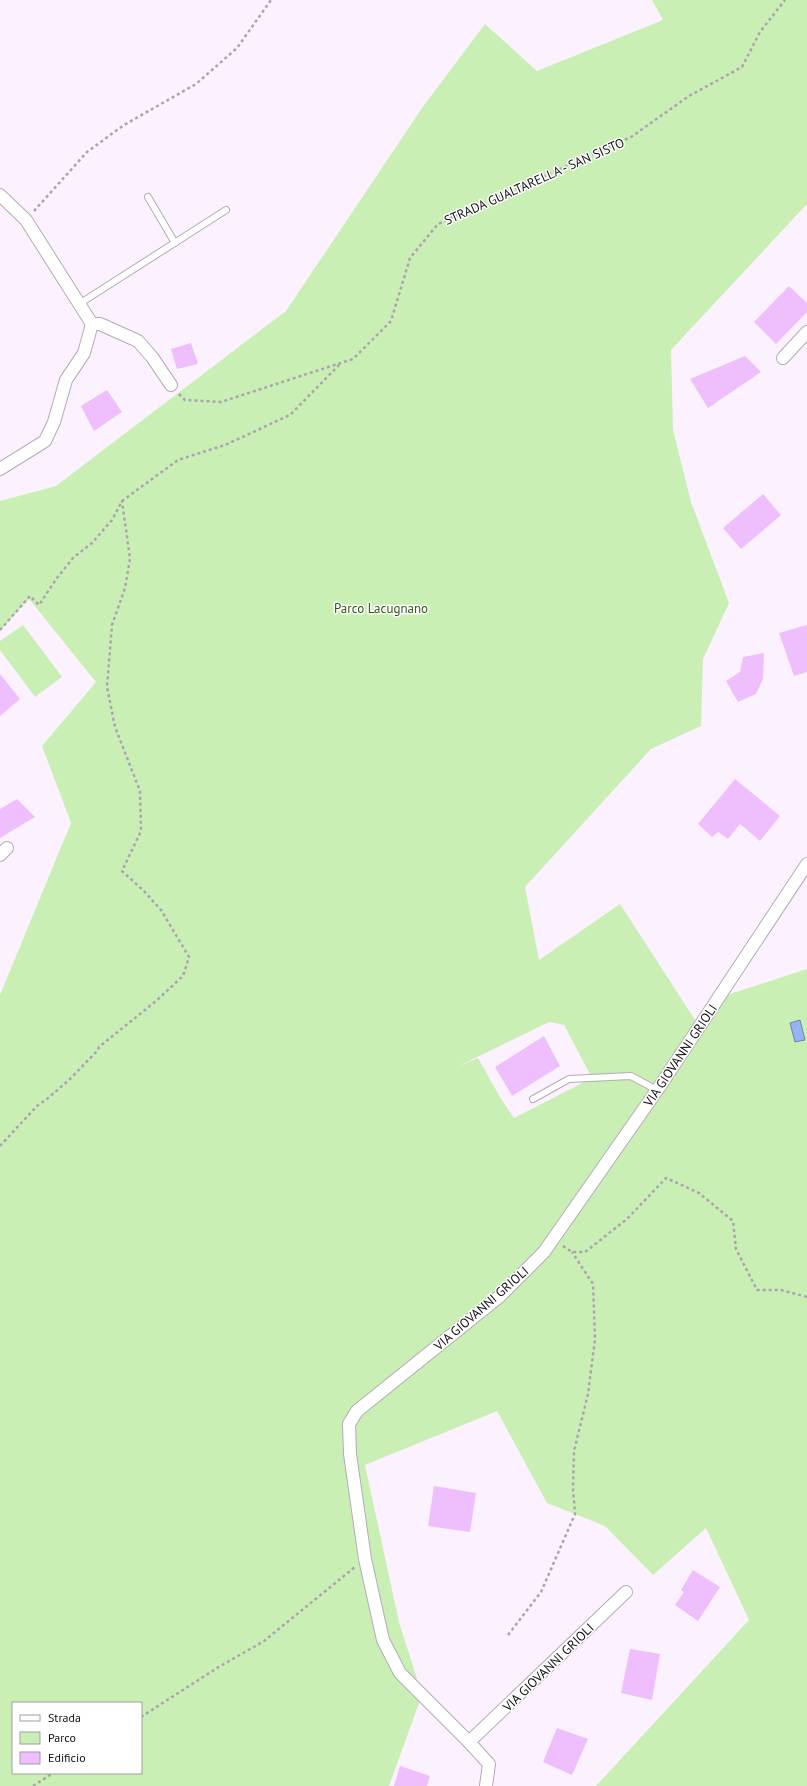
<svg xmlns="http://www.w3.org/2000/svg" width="807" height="1786" font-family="'PT Sans',sans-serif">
<rect width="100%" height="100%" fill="#fcf1ff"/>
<g fill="#caefb5" fill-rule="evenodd">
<path d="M652 0H807V204L671 350 673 430 691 502 729 603 703 659 701 726 651 749 525 887 539 960 620 904 699 1026 718 998 807 969V1786H596L749 1620 706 1528 653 1575 605 1526 547 1503 497 1411 365 1465 399 1622 422 1695 389 1786H0V995L71 823 42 746 96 682 29 599 0 631V501L56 486 286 311 422 108 485 24 537 71 663 20ZM549 1022 564 1025 592 1078 514 1118 501 1099 478 1058 457 1067ZM13 1703H141V1773H13Z"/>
<path d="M23 625 62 677 35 697 0 650V641Z"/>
</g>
<path fill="#95b4f4" stroke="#6e82b1" d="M800 1020 805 1040 795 1042 790 1023Z"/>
<g fill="#efbefc">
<path d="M789 286 807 303V312L776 344 754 322Z"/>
<path d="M191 343 198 364 177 369 171 349Z"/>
<path d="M745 356 761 372 708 408 690 379Z"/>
<path d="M107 390 122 412 94 431 81 406Z"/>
<path d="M763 494 781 515 741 549 723 528Z"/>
<path d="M807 625V672L794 676 779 633Z"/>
<path d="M764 653 763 679 756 694 738 702 726 681 740 672 743 657Z"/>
<path d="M0 674 20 699 0 716Z"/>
<path d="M735 779 780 816 760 841 740 824 728 839 718 832 712 837 698 824Z"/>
<path d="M17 799 35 817 0 838V809Z"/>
<path d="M544 1036 560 1066 512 1096 495 1067Z"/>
<path d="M434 1486 476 1493 470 1532 428 1526Z"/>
<path d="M693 1570 720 1587 698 1621 675 1605 684 1592 681 1590Z"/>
<path d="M630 1649 660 1654 652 1700 621 1693Z"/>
<path d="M557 1728 588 1739 572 1775 543 1762Z"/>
<path d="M400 1766 430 1776 427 1786H394Z"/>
</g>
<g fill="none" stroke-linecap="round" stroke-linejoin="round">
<defs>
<g id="lane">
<path d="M148 197 175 243"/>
<path d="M79 304 226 210"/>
<path d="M533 1099 569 1079 631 1076 657 1090"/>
</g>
<g id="street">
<path d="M0 195 26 220 92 324"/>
<path d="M92 324H100L138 341 152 357 171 385"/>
<path d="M783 358 807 332"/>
<path d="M0 469 45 441 54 422 66 380 84 353 92 324"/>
<path d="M0 855 7 848"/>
<path d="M469 1742 400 1673 383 1640 365 1559 350 1454 349 1424 357 1411 500 1296 544 1252 662 1083 807 864"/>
<path d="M486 1786 489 1764 469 1742 626 1592"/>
</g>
</defs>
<use href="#lane" stroke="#b6a9ba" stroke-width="8"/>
<use href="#street" stroke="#b6a9ba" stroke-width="14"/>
<g stroke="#aca3af" stroke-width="2.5" stroke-dasharray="3 3" stroke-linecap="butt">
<path d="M34 211 87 152 124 125 196 84 237 48 271 0"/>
<path d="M179 394 185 400 221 402 353 359 391 321 410 258 438 224 631 137 689 96 742 67 760 32 785 0"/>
<path d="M0 630 30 596 39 605 57 578 73 558 92 543 112 520 122 501 178 460 225 445 290 415 340 364"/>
<path d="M0 1146 37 1106 47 1099 70 1079 98 1050 99 1047 156 1001 183 976 189 957 161 910 144 891 122 871 141 831 140 791 115 727 107 687 112 625 125 588 130 559 122 501"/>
<path d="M563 1246 572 1252H585L627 1219 666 1178 699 1193 733 1221 736 1249 757 1290H781L807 1297"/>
<path d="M508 1635 541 1592 575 1514 573 1488 574 1451 588 1394 595 1339 593 1284 572 1252"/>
<path d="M141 1717 217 1668 264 1641 355 1567"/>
<path d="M33 1786 53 1773"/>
</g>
<use href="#lane" stroke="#fff" stroke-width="6"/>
<use href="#street" stroke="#fff" stroke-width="12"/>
</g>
<g text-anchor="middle" stroke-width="3" stroke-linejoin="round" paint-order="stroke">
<g font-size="13" fill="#140f15" stroke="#fff">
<text transform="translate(534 181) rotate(-24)" y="5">STRADA GUALTARELLA - SAN SISTO</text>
<text transform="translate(680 1055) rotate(-56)" y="5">VIA GIOVANNI GRIOLI</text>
<text transform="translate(481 1308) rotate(-41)" y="5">VIA GIOVANNI GRIOLI</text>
<text transform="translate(548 1667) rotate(-44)" y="5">VIA GIOVANNI GRIOLI</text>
</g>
<g font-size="13" fill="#325714" stroke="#fff">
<text x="381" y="613">Parco Lacugnano</text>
</g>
</g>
<rect x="12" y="1702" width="130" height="72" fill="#ffffff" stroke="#a19fa1"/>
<rect x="20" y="1715" width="20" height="6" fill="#ffffff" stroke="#a19fa1"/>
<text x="48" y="1722" font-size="12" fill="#140f15">Strada</text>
<rect x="20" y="1732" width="20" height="12" fill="#caefb5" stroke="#a19fa1"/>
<text x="48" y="1742" font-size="12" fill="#140f15">Parco</text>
<rect x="20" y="1752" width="20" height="12" fill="#efbefc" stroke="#a19fa1"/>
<text x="48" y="1762" font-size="12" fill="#140f15">Edificio</text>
</svg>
